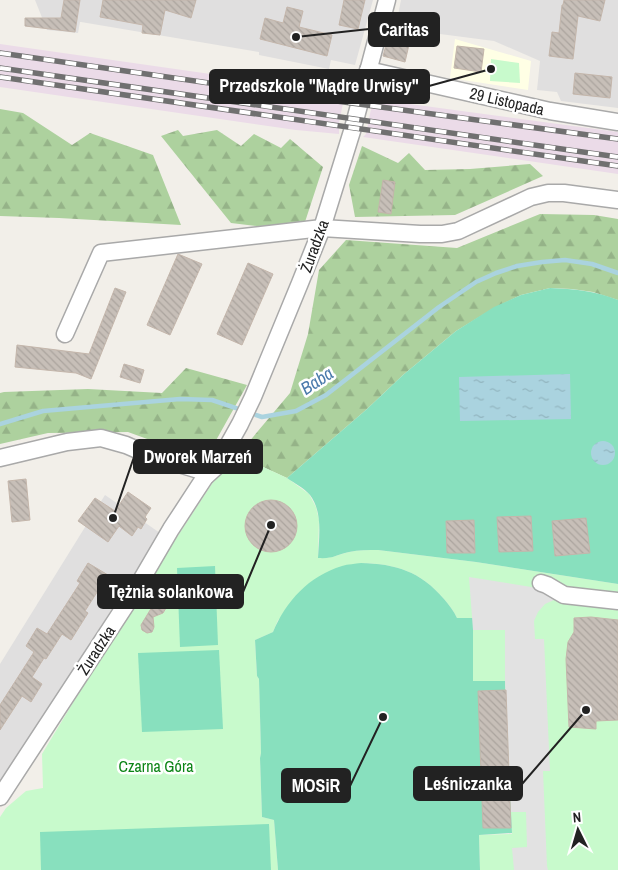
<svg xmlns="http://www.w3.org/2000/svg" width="618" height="870" font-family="'Archivo Narrow',sans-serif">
<defs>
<pattern id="forest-firs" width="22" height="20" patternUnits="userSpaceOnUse" patternTransform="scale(1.25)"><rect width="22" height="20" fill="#add19e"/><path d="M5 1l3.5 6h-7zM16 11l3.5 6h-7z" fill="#95b388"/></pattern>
<pattern id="water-ripples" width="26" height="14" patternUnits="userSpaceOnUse" patternTransform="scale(1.25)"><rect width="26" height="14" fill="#aad3df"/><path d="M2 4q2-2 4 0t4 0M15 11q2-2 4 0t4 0" fill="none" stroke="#92b5bf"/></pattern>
<pattern id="building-back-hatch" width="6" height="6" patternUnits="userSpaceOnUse" patternTransform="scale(1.25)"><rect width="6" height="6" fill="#c7bfb8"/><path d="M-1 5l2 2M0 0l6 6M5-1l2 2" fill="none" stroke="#aba49e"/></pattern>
</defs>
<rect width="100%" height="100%" fill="#f2efe9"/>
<g fill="#e0dfdf">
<path d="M35 0H373L355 65 331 60 329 69 259 55V52L81 22H80L78 33 47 30Z"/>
<path d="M401 0H618V108L561 101 557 92 537 90 540 61 494 41 440 34 396 25Z"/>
<path d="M105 495 160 533 0 785V664Z"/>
</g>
<g fill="#ebdbe8">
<path d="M0 44 287 85 312 91 347 96 344 99 339 122V134L296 130 0 87Z"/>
<path d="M373 99 618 132V174L363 137 366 134Z"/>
</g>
<path fill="#ffffe5" d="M455 39 531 61 528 90 450 78Z"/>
<g fill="url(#forest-firs)">
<path d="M0 109 23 113 72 145 90 133 153 155 181 225 59 218 0 216Z"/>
<path d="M178 130 183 136 217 130 241 146 254 134 281 148 290 139 323 167 304 225 257 226 231 223 161 136Z"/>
<path d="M362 146 398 163 409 153 425 170 470 169 530 164 543 176 455 215 355 217 349 185Z"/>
<path d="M540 214 594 215 618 219V300L593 292 572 289 550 288 521 295 494 308 456 331 403 375 367 409 287 478 261 466 249 462H232L290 393 308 334 319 270 346 240 457 248Z"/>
<path d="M186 368 247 385 205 460 128 432 48 433 0 444V393L4 392 88 389 162 393Z"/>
</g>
<g fill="#c8facc">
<path d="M491 59 519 63 520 83 490 81Z"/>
<path d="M232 462H249L261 466 287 478 309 494 316 507 319 520 318 557C333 559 336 555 349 552 359 550 368 550 378 550L476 562 618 584V870H480L479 835 512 834 505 681H473L472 618H457C454 611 449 605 444 599 420 571 396 564 361 563L278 620 273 632 255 640 257 676 259 679 261 753 260 758 262 817 274 820 278 870H0V817L6 808 26 791 43 788 42 754 124 618 217 476Z"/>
</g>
<g fill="#88e0be">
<path d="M550 288C574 289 596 291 618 300V584L476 562 378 550C368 550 359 550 349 552 336 555 333 559 318 558 319 537 323 512 310 495 304 488 294 483 287 478L367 409 403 375 456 331 494 307 521 295Z"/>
<path d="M361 563C396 564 420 571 444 599 449 605 454 611 457 618H473V681H505L512 833 479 835 480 870H278L274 820 262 817 260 758 261 753 259 679 257 676 255 640 273 632C286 601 309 576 342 566 348 564 355 564 361 563Z"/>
<path d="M215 566 218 645 180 647 177 568Z"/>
<path d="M219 650 223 729 142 732 138 653Z"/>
<path d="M269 824 271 870H41L40 832Z"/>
</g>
<path fill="#e2e2e2" d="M469 577 556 591 563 599 554 600 545 604 538 612 534 621 535 639H544L550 771H543L547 866 548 870H514L512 848 527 847 526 812H511L505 681V630H473Z"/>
<g fill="url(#water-ripples)">
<path d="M570 374 571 419 460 421 459 377Z"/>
<circle cx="603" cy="453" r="12"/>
</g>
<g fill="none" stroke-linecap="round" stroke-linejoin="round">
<path stroke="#aad3df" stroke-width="4.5" d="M0 424 43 411 180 399 212 400 262 417 296 411 326 395 439 307 476 282 496 273 517 266 542 262 565 260 592 264 618 273"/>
</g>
<g fill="url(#building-back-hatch)" stroke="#c4b6ab">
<path d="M64 0H80L75 32 25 26V18H61Z"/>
<path d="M103 0H196L191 18 165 10 160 35 142 33 143 25 100 17Z"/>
<path d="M344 0H365L358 29 339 25Z"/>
<path d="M564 0H605L600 21 578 16 573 59 549 56 552 32 559 33 562 5H563Z"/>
<path d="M287 7 303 11 299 27 332 35 327 56 260 39 265 18 283 23Z"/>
<path d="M390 30 411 36 405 62 383 56Z"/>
<path d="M457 46 484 49 481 72 454 68Z"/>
<path d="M575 73 612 77 610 98 573 94Z"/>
<path d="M383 180 395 182 391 214 378 212Z"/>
<path d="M178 254 202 264 170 335 147 325Z"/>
<path d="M248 263 273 274 242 345 217 334Z"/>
<path d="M115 288 126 292 91 379 76 373 15 367 17 345 89 354Z"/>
<path d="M124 364 144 370 140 383 120 377Z"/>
<path d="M26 479 30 520 12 522 8 481Z"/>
<path d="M128 492 151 508 145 517 147 519 141 529 138 527 132 536 119 526 108 542 78 521 95 498 115 511Z"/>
<circle cx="271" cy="526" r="26"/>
<path d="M531 516 533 551 499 552 497 517Z"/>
<path d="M586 518 590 553 555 556 552 521Z"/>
<path d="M474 520 475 553H447L446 521Z"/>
<path d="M88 563 108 575 85 611 88 613 71 640 62 634 46 659 44 658 32 677 42 684 31 702 22 696 0 730V705L34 652 26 646 37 628 47 634 80 583 77 581Z"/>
<path d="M160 600 164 603 166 608 163 613 153 617 154 627 152 632 147 633 142 630 141 625 155 602Z"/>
<path d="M591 617 618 620V720L596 721V729L569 727 566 659 568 642 574 632V618Z"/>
<path d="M506 690 511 828H483L478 691Z"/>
</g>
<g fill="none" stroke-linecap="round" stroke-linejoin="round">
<defs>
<g id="minor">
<path d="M368 70 550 111 618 122"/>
<path d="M65 334 101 253 322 228 420 234H442L458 231 531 197 548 193H564L618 200"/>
<path d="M0 458 67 442 101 438 126 445 149 455 202 471 205 477"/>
<path d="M541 583 547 585 564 595 618 601"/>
<path d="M0 797 133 594 171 529 205 477 216 467 240 424 253 397 300 283 322 228 353 128 387 0"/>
</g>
</defs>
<use href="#minor" stroke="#a9a9a9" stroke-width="19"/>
<use href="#minor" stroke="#fff" stroke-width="16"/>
<defs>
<g id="rail">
<path d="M0 53 307 97 618 139"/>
<path d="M0 68 618 157"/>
<path d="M0 77 618 166"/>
</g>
</defs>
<use href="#rail" stroke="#707070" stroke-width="5.5"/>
<use href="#rail" stroke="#fff" stroke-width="4" stroke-dasharray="11" stroke-linecap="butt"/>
</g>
<g text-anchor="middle" stroke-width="5" stroke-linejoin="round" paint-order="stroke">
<g font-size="16" fill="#222" stroke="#fff">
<text transform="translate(507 101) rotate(13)" y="6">29 Listopada</text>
<text transform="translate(314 246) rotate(-70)" y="6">Żuradzka</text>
<text transform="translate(96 650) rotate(-57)" y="6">Żuradzka</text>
</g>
<g font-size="16" fill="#0c8416" stroke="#fff">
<text x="156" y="772">Czarna Góra</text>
</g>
<g font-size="18" font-style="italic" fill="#4a7aab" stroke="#fff">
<text transform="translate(317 381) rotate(-33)" y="6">Baba</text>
</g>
</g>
<path fill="none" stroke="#222" stroke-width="2" d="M296 37L369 29M491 69L429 86M113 518L134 457M271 525L243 592M586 710L522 784M383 717L350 786"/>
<g fill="#222" stroke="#fff" stroke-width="2">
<circle cx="296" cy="37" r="5"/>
<circle cx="491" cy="69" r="5"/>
<circle cx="113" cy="518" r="5"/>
<circle cx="271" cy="525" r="5"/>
<circle cx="586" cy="710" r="5"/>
<circle cx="383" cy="717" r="5"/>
</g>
<g fill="#222" stroke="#222" stroke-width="2">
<rect x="369" y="13" width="70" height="33" rx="5"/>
<rect x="210" y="70" width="219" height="33" rx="5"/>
<rect x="134" y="440" width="128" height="33" rx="5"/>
<rect x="98" y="575" width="145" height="33" rx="5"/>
<rect x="414" y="767" width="108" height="33" rx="5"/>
<rect x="282" y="769" width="68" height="33" rx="5"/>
</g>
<g font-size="18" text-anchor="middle" font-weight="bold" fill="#fff">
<text x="404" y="36">Caritas</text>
<text x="319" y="92">Przedszkole "Mądre Urwisy"</text>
<text x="198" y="463">Dworek Marzeń</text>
<text x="171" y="598">Tężnia solankowa</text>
<text x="468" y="790">Leśniczanka</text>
<text x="316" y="792">MOSiR</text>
</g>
<g transform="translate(578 830) rotate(355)" stroke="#ffffff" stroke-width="4" paint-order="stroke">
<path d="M0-4L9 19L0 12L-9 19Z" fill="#222222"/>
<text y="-8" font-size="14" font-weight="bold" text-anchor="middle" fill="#222222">N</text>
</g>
</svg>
